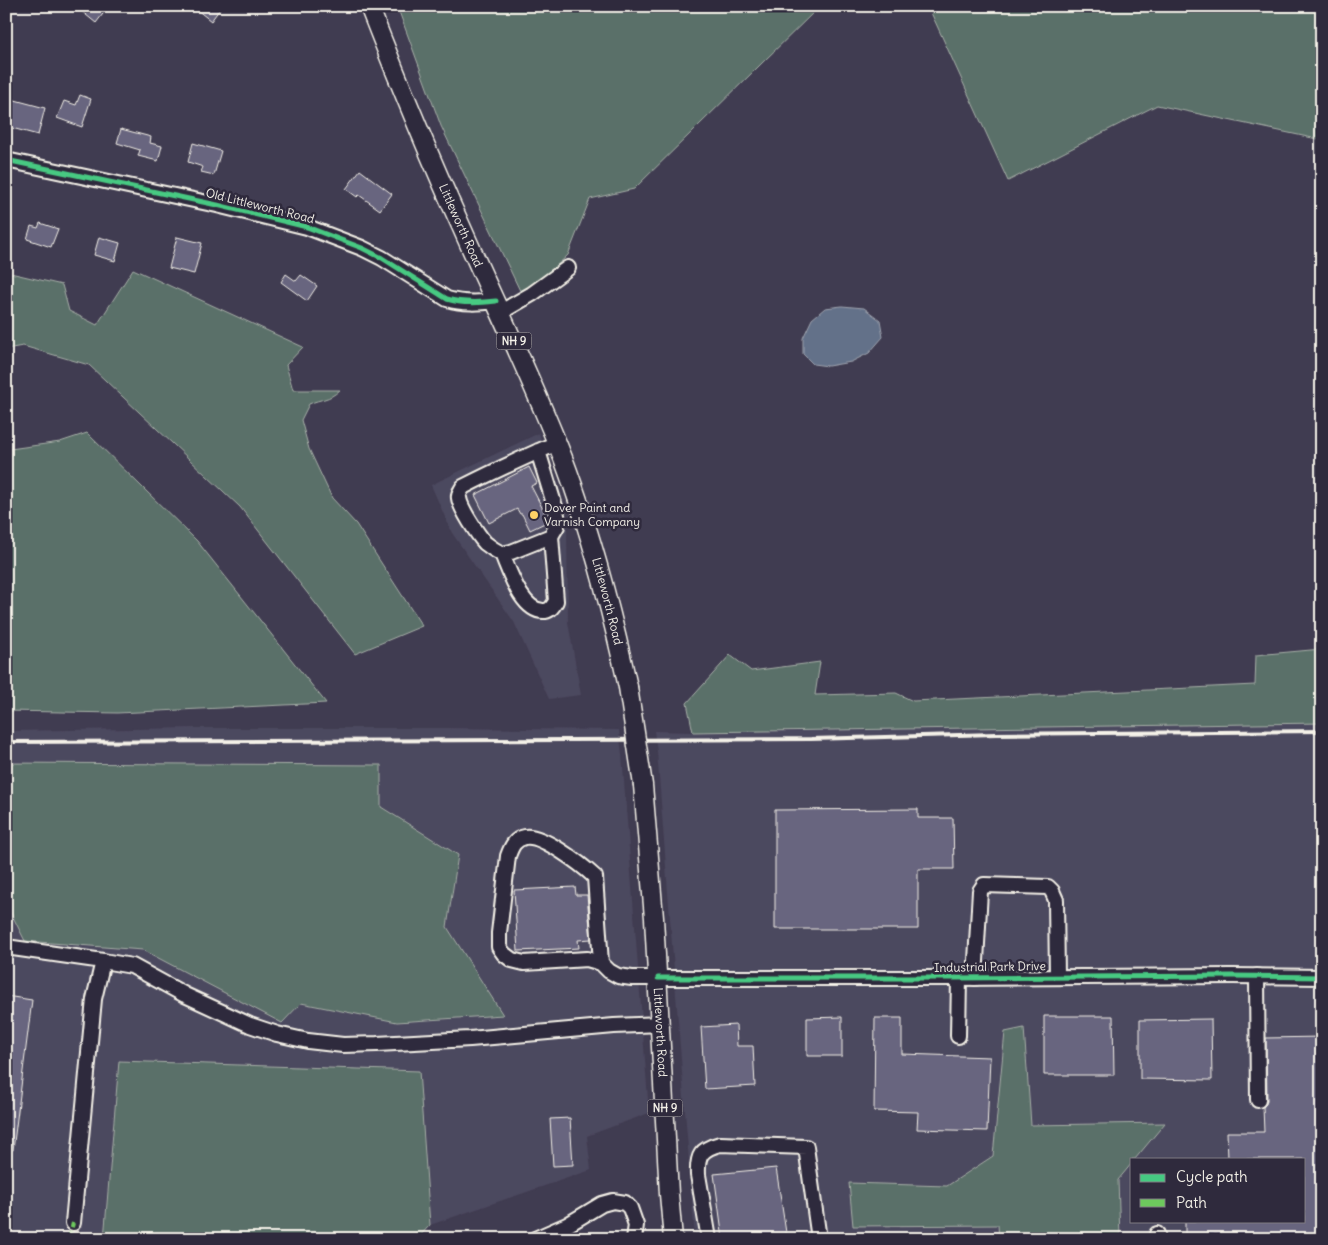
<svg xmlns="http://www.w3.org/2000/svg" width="1328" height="1245" font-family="Delius,sans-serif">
<rect width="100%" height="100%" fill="#403c51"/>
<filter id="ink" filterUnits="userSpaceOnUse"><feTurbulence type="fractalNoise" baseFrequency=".02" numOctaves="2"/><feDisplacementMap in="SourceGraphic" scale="10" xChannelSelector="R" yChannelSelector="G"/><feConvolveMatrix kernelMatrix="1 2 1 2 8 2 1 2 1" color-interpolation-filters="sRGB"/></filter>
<g filter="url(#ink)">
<g fill="#4c485f">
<path d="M539 433 567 525 568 622 581 695 549 699 514 622 452 533 431 485Z"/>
<path d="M1322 723V1239H1102V1237H1120L1118 1180 1132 1163V1221H1304V1159H1135L1164 1123 1030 1125 1024 1029 1005 1033 993 1156 947 1186 849 1183 854 1226 999 1225V1239H695L657 751 654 731 693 732Z"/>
<path d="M193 728H446L619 730 622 754 649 1113 587 1136 591 1170 430 1225 419 1071 119 1061 104 1239H6V903L25 941 143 950 282 1023 300 1003 397 1022 502 1015 447 927 458 855 381 807V765L6 763V731Z"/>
</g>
<g fill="#5a6f69" stroke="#a7b0a8">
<path d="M397 6H820L634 189 590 199 568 255 523 297 441 126Z"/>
<path d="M928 6H1322V140L1157 105 1008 181Z"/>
<path d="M133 269 303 347 286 365 293 390H340C328 401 322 398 309 404L301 420 309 449 332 498 356 524 422 626 355 654 240 507 89 365 23 346 6 349V272L62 285 69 311 97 325Z"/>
<path d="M87 433 197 541 326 703 117 713 6 711V449H10L60 442Z"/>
<path d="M1322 649V723L693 732 687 703 730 655 751 671 820 662 815 695 896 693 913 701 1255 685 1256 655Z"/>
<path d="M6 763 381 765V807L458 855 447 927 503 1015 397 1022 301 1003 282 1023 143 950 25 941 6 903Z"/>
<path d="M1024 1028 1031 1125 1165 1123 1135 1159H1132V1163L1118 1180 1120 1237H1103L1102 1239H999L998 1225 853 1226 849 1183 947 1186 993 1156 1005 1032Z"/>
<path d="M119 1061 419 1071 430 1225 417 1239H104Z"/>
</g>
<path fill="#647189" stroke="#9ea4af" d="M842 306 864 308 880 320 883 337 869 353 851 362 828 366 813 364 803 354V338L812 319 825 308Z"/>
<g fill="#68657f" stroke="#f4f1e8">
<path d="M75 6H109L96 23Z"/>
<path d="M192 6H222L211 21Z"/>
<path d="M80 95 91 99 82 127 57 118 64 101 76 105Z"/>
<path d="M11 99 45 108 38 135 8 127 12 113 7 112Z"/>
<path d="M121 129 151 137 150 143 162 146 158 161 138 156 140 150 117 143Z"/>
<path d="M193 143 221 151 214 175 201 172 203 167 188 162Z"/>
<path d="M360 170 392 194 380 210 359 195 357 197 346 189Z"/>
<path d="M40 223 58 229 51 247 27 239 31 226 38 228Z"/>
<path d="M99 237 120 243 115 261 94 255Z"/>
<path d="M177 237 202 243 194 274 169 268Z"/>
<path d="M286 274 296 281 301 275 317 286 307 301 281 282Z"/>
<path d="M529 467 537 483 531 486 549 521 530 530 522 514H520L517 509 489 523 475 495Z"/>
<path d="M918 809V818H953L954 869H918V929H775V810Z"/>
<path d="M575 887 576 895H587L591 939 578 940 579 948 518 951 514 890Z"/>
<path d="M6 996 32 1000 13 1150H6Z"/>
<path d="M1044 1016H1113L1114 1075H1044Z"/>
<path d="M842 1017V1056H807V1018Z"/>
<path d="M875 1018H902V1054L990 1057 987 1131 917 1129 918 1112 874 1111Z"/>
<path d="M1211 1019 1212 1080 1140 1079V1020Z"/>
<path d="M736 1025 737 1046H753L755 1086 705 1089 701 1027Z"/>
<path d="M1322 1037V1239H1230L1229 1234 1185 1235V1221H1304V1159H1228L1227 1132H1264L1263 1107 1266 1104 1267 1100 1266 1038Z"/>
<path d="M570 1118 573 1165 553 1166 550 1119Z"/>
<path d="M776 1168 787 1239H723L714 1174Z"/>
</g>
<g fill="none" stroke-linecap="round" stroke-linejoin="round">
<defs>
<g id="minor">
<path d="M6 160 217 205 307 227 362 248 382 258 447 299C463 304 479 303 496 301"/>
<path d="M501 312 532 294 568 268"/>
<path d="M538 451 556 510 558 521 557 526 551 536 511 552 502 554C496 551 490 547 485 543 478 535 460 508 459 498 458 493 461 491 463 487 494 471 525 457 557 443"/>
<path d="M502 554C509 570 522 613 545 611 551 610 553 606 556 601L551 536"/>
<path d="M6 947 103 961 132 966 185 995 250 1025 277 1034 308 1041 343 1045 377 1044 470 1039 614 1026 661 1024"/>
<path d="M601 963 587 959 524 963 512 960 504 954 499 947V933L508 856C511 848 514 839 525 837 542 834 582 865 595 877L601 963 609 971 618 976 632 978H953L1232 976 1322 977"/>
<path d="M1257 976 1258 1100"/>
<path d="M975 978 980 891 984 885 1048 887 1052 891 1056 900 1057 976"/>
<path d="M958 1036 959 978"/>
<path d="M73 1223 94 999 103 961"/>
<path d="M1157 1234 1158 1239"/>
<path d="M535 1239 567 1225 602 1204 613 1201 625 1203 630 1208 636 1225 634 1239"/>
<path d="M709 1239 698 1175C697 1155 701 1149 720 1144L806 1147 819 1239"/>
</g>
<g id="major">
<path id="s1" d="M369 6C398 80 428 154 461 226 495 303 532 379 563 458 591 532 611 609 628 687"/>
<path id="s2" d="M643 785 654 918 669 1194 673 1239"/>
</g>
</defs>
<use href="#minor" stroke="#f4f1e8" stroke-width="18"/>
<use href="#major" stroke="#f4f1e8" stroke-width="21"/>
<path stroke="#f4f1e8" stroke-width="2.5" stroke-dasharray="5 4" stroke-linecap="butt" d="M894 1238V1239"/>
<use href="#minor" stroke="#2f2a3d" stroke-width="14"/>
<use href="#major" stroke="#2f2a3d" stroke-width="18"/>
<path stroke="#f4f1e8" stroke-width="4" d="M6 742 811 739 996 734 1322 731"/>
<defs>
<path id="major-bridge" d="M628 687 643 785"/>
</defs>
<use href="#major-bridge" stroke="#f4f1e8" stroke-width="21" stroke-linecap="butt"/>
<use href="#major-bridge" stroke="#2f2a3d" stroke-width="18"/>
<path stroke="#6dc95d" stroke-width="4" stroke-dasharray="8 4" stroke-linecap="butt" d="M69 1239 73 1223"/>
<defs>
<g id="cycleway">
<path d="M6 160 217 205 307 227 362 248 382 258 447 299C463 304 479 303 496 301"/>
<path d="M658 978H953L1232 976 1322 977"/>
</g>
</defs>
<use href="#cycleway" stroke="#2f2a3d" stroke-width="8"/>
<use href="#cycleway" stroke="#46c982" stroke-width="5"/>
</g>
</g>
<circle fill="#ffd166" stroke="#2f2a3d" stroke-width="2" cx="534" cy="515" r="5"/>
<g text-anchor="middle" stroke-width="5" stroke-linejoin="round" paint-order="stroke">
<g fill="#2f2a3d" stroke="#b9b5b5" stroke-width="1">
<rect x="496.5" y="332.5" width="35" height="17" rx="4"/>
<rect x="647.5" y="1099.5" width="35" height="17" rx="4"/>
</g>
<g font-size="11" font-weight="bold" fill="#f4f1e8">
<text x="514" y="345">NH 9</text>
<text x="665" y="1112">NH 9</text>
</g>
<g font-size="12" fill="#f4f1e8" stroke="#2f2a3d">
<text transform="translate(260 206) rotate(14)" y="4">Old Littleworth Road</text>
<text dy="4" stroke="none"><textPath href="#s1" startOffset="238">Littleworth Road</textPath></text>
<text dy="4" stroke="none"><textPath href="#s1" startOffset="642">Littleworth Road</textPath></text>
<text transform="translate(990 967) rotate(-1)" y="4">Industrial Park Drive</text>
<text dy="4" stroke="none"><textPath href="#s2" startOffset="248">Littleworth Road</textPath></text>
</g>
<g font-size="12" fill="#f4f1e8" stroke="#2f2a3d" text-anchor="start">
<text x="544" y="512">Dover Paint and<tspan x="544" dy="14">Varnish Company</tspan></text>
</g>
</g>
<rect width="1328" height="1245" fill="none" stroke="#2f2a3d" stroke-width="25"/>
<rect x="12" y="12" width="1303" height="1220" fill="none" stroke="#f4f1e8" stroke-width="2" filter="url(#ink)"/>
<rect x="1130" y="1158" width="175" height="65" fill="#2f2a3d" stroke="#7e7a81"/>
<rect x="1140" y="1174" width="25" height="8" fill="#46c982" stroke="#7e7a81"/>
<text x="1176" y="1182" font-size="15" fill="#f4f1e8">Cycle path</text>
<rect x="1140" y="1199" width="25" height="8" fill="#6dc95d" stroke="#7e7a81"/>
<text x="1176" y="1208" font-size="15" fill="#f4f1e8">Path</text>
</svg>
